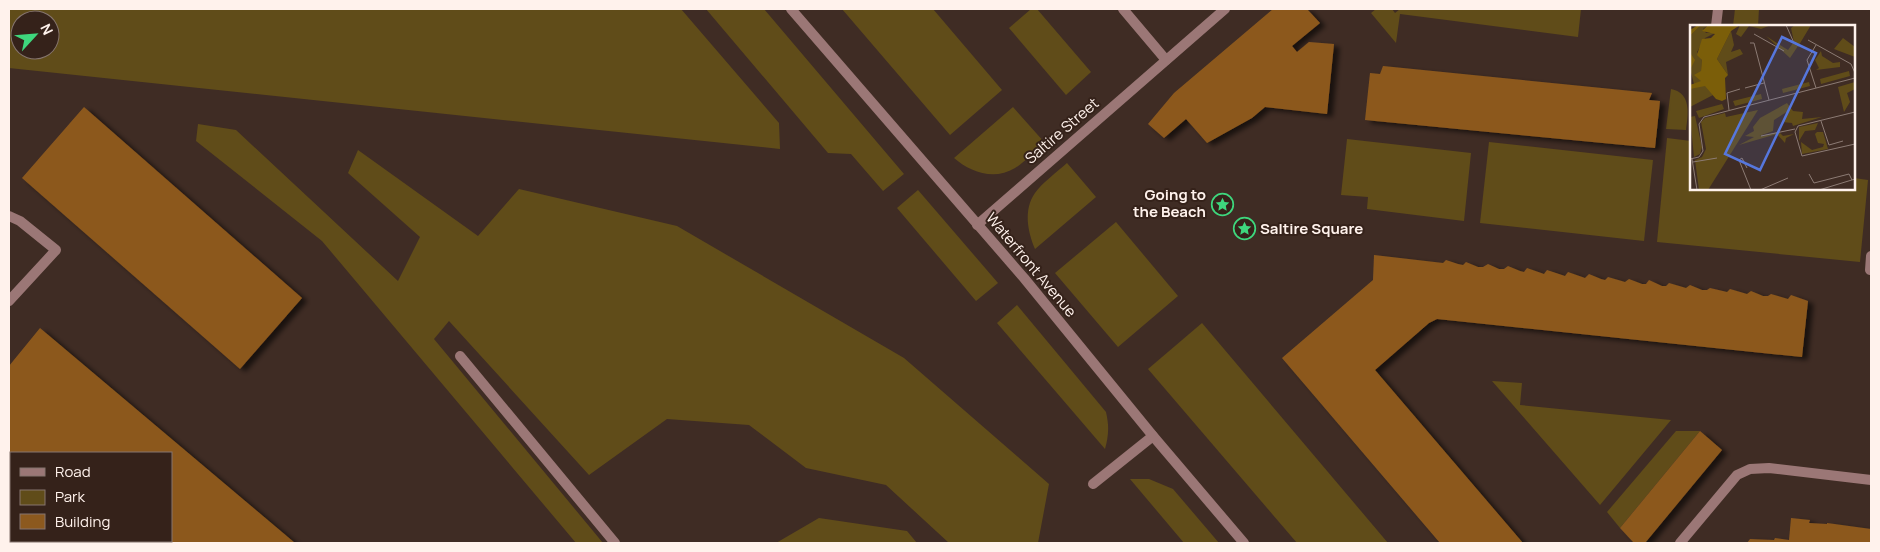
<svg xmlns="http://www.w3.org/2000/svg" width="1880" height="552" font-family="Manrope,sans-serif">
<defs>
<filter id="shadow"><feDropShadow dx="5.5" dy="3" stdDeviation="2.5" flood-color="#0009"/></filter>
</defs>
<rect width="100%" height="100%" fill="#3f2c24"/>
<g fill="#604c19" fill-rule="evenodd">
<path d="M9 9H681L779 123 780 149 9 68ZM20 20H50V50H20Z"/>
<path d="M706 9H764L904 174 883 191 851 154 828 153Z"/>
<path d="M842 9H933L1002 90 950 135Z"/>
<path d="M1031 9H1037L1091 72 1066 95 1009 28Z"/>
<path d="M1376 9H1392L1395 13 1400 9H1581L1578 37 1400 14 1396 43 1371 13Z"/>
<path d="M1735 9H1759L1758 26H1733Z"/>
<path d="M1671 89C1692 93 1688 115 1686 130L1666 129Z"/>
<path d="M1013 107 1045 143C1035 151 1025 162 1015 168 994 181 970 172 954 158Z"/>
<path d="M198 124 236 130 398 281 420 237 348 173 358 150 478 236 519 189 677 226 904 358 1049 484 1038 543H949L886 485 806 468 749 425 667 419 589 475 449 321 434 339 603 543H576L322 241 196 141Z"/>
<path d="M1667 138 1691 141V189H1854V178L1868 180 1860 262 1657 242Z"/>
<path d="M1347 139 1471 153 1464 221 1367 209 1368 197 1341 195Z"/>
<path d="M1489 142 1653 160 1644 241 1480 223Z"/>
<path d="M1067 163 1096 197 1035 249C1028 232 1023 210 1035 193 1042 183 1057 172 1067 163Z"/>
<path d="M918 190 998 283 976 301 897 208Z"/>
<path d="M1116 222 1178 296 1118 347 1055 273Z"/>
<path d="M1017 305 1106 412C1109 425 1109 435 1105 449L997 323Z"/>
<path d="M1202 323 1388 543H1297L1148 369Z"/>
<path d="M1492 381 1522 383 1520 405 1671 420 1600 505Z"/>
<path d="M1676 431H1700L1620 528 1607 512Z"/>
<path d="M1130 479H1149L1173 489 1219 543H1184Z"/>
<path d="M819 518 907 531 917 543H776Z"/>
</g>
<g fill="#8c591e" fill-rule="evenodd" filter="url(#shadow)">
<path d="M1273 9H1307L1320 23 1292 46 1297 52 1309 42 1334 44 1327 114 1265 107 1252 118 1207 143 1186 119 1164 138 1148 124 1174 93Z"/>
<path d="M1383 66 1652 93 1649 100 1660 101 1655 148 1365 120 1370 73 1380 74Z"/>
<path d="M84 107 302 298 240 369 22 178Z"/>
<path d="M1374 255 1443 263 1446 260 1458 264 1463 265 1466 262 1478 267H1483L1488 264 1499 269H1504L1508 266 1520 271 1524 272 1527 268 1544 274 1547 270 1565 276 1568 272 1585 278 1589 274 1601 279 1605 280 1608 277 1625 282 1629 279 1642 284H1646L1649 280 1662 286H1666L1669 283 1686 288 1690 285 1702 290H1707L1710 288 1727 292 1730 289 1747 294 1751 291 1763 296H1768L1771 294 1788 299 1791 295 1808 301 1802 357 1437 319 1429 323 1375 370 1523 543H1440L1282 358 1373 280Z"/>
<path d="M40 328 295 543H9V366ZM11 453H171V541H11Z"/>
<path d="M1700 431 1722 450 1645 543H1634L1620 528Z"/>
<path d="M1791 518 1810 520 1809 523 1827 524V523L1871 529V543H1747L1750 539 1774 540 1775 538 1789 540Z"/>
</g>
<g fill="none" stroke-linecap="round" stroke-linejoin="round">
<g stroke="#9b7776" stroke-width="10">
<path d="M1716 26 1718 9"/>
<path d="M9 216 20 221 56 250 9 301"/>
<path d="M1870 270 1871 256"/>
<path d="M460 356 615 543"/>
<path d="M1093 484 1153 436"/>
</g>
<g stroke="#9b7776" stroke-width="10">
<path d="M791 9 1024 278 1153 436 1244 543"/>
<path d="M1123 9 1166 60"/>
<path d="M977 225 1225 9"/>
<path d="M1680 543 1737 475 1750 469 1769 468 1871 480"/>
</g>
</g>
<defs>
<symbol id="sight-ring" viewBox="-11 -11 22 22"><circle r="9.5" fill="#35221a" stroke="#3ed77d" stroke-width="1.5"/><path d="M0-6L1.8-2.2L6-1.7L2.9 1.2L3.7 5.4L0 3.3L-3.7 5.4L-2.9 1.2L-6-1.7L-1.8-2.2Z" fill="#3ed77d"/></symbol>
</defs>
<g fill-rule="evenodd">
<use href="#sight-ring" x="1210" y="192" width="25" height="25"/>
<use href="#sight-ring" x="1232" y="216" width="25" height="25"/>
</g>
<g text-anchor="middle" stroke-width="4" stroke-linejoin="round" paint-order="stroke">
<g font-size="15" fill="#fff2ec" stroke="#35221a">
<text transform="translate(1062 131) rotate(-41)" y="5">Saltire Street</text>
<text transform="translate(1031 265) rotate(50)" y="5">Waterfront Avenue</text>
</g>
<g font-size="15" font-weight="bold" fill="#fff2ec" stroke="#35221a" text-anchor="end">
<text x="1206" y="200">Going to<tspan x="1206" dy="17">the Beach</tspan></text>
<text x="1260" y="234" text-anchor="start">Saltire Square</text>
</g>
</g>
<g transform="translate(1690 25)">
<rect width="165" height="165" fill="#3f2c24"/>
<path d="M11 0H18L13 4 16 8H25L15 13 7 27 12 35 11 53 23 70 0 82V60L4 59 0 44 1 10ZM50 0H81L71 4 59 1 51 12 46 9ZM105 0H121L109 20 104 17 101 3ZM41 6 44 20 41 27 50 24 53 29 36 37 38 50 27 34ZM76 11 98 25 103 18 108 21 100 33ZM153 13 165 22V32L144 24ZM131 26 132 31 143 38 150 37V42L126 45 129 43 125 35ZM159 46 160 51 131 59 130 54ZM119 57 120 61 93 68 92 64ZM165 57V64L157 68 160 77 154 87 148 62ZM71 69 72 74 45 81 43 76ZM97 78 103 86 113 87 112 94 132 92 103 101 102 98 92 97 98 86 84 95 83 106 69 111 89 107 93 111 104 109 96 113 95 118 87 109 49 120 64 112 55 111 64 106 63 102 70 93ZM32 79 34 84 9 93 6 86ZM68 85 18 165H9L5 135 12 132 16 124 11 97 15 93 35 88 36 92ZM5 91 12 122 10 129 4 132 0 92ZM128 98 125 105 115 106 109 116V102ZM127 107H133L138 124 112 129 111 117 122 125 133 122 134 119 128 118 125 109Z" fill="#604c19"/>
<path d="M8 0H11L1 10V29L5 35 1 43 0 5ZM18 0H50L41 6 27 34 38 50 35 53 36 74 32 76 26 74 15 61 0 64V60L11 56 4 50 11 46 12 35 7 30 12 14 21 13 25 9 12 6Z" fill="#7b5e09"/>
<path fill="none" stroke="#8c7b74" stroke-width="1" d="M96 0 104 18 109 21M64 9 94 26M118 15 161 39 165 48M60 18H64L79 75M55 63 74 58M126 63 117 35 126 20M39 85 37 68 50 64M165 87 108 101 105 107 112 131 165 119M131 96 139 120 153 116M71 111 105 104M0 134 9 132 13 126 9 99 14 92 165 53M2 134 7 165M3 137 27 133M57 143 52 133 49 135 61 165M119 149 124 158 159 149 162 155M70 165 98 153M129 165 165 154"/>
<path fill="#5677dd" fill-opacity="0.15" stroke="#5677dd" stroke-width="2.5" d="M92 12 126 28 70 145 35 129Z"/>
<rect width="165" height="165" fill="none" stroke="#fff2ec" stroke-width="2.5"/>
</g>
<rect width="1880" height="552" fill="none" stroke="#fff2ec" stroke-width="20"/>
<rect x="10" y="452" width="162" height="90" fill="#35221a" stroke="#86756e"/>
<rect x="20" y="468" width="25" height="8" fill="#9b7776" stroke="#86756e"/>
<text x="55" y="477" font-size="15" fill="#fff2ec">Road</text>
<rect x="20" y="490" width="25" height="15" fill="#604c19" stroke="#86756e"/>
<text x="55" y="502" font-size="15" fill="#fff2ec">Park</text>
<rect x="20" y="514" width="25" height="15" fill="#8c591e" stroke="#86756e"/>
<text x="55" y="527" font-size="15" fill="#fff2ec">Building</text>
<g transform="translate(35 35) rotate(64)"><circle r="24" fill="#35221a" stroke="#86756e"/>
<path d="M0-4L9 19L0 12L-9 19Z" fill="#3ed77d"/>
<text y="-8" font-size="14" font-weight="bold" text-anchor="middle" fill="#fff2ec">N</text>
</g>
</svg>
